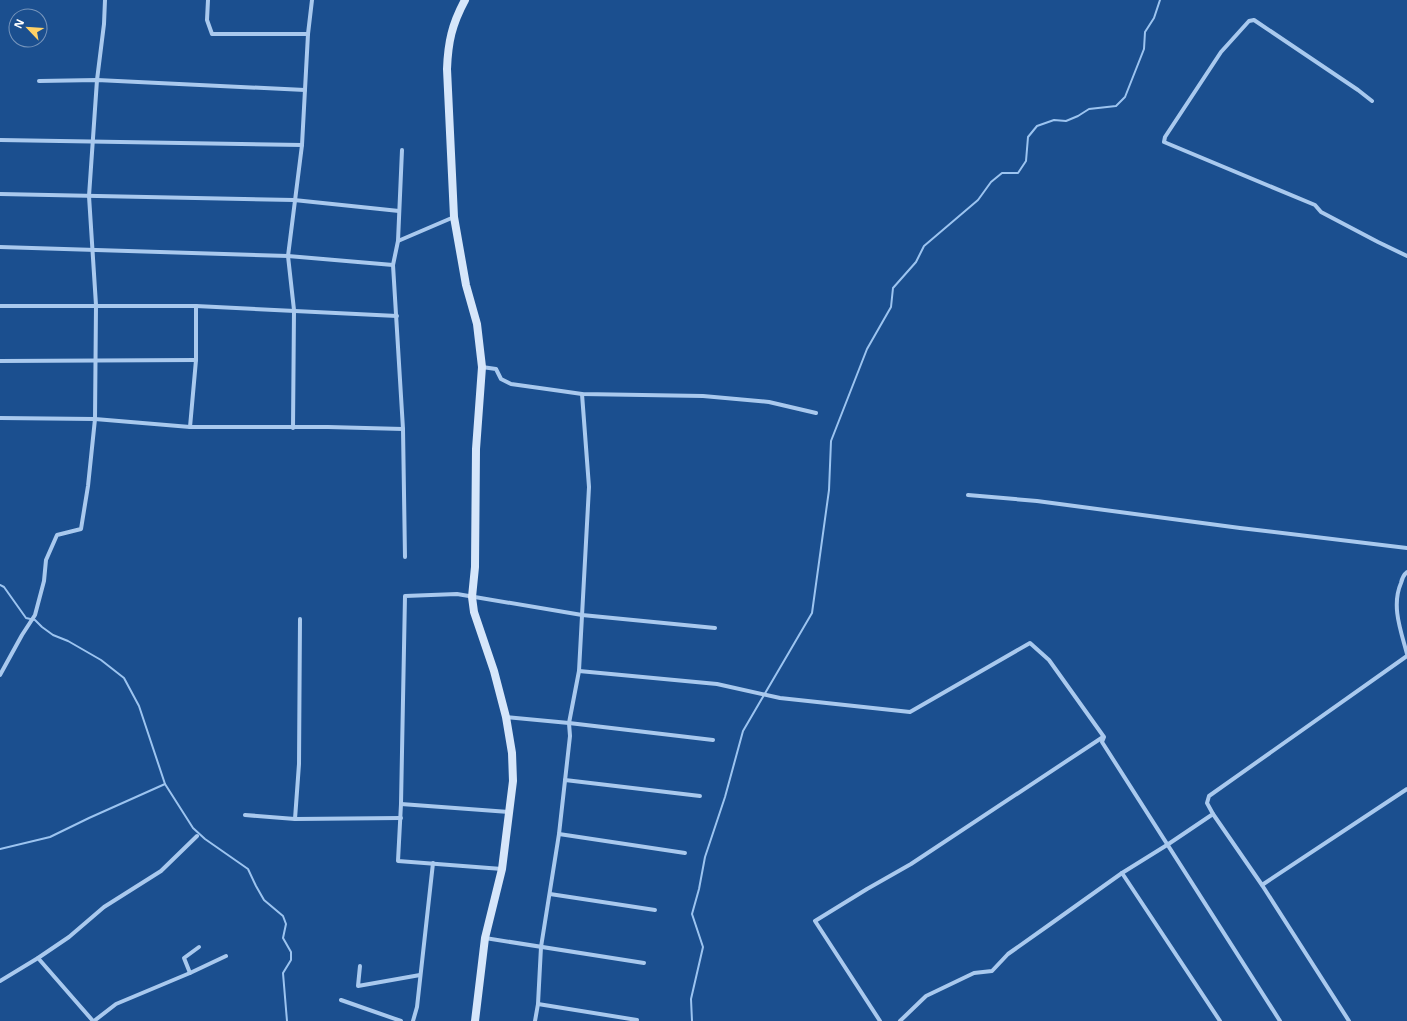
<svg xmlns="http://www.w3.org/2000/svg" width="1407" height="1021" font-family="'Noto Sans',sans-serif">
<rect width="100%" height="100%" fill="#1b4f8f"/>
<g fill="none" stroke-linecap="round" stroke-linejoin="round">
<g stroke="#9cc4f0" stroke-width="2">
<path d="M0 585 4 587 26 618 35 620 42 627 53 635 68 641 101 660 124 678 139 706 165 784 193 828 205 839 248 869 256 886 264 900 283 916 286 924 283 938 291 952V960L283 973 287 1021"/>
<path d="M0 849 50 837 89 818 165 784"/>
<path d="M692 1021 691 999 703 947 692 914 699 889 705 857 725 797 743 731 812 613 829 490 831 441 867 349 891 307 893 288 916 262 924 246 978 200 991 182 1002 173H1018L1026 161 1028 137 1037 126 1054 120 1066 121 1078 116 1089 109 1116 106 1125 97 1144 49 1145 32 1154 18 1160 0"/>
</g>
<g stroke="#a9c9ee" stroke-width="4">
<path d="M208 0 207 20 212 34H308"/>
<path d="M39 81 97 80 305 90"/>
<path d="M1372 101 1358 90 1254 20 1249 21 1221 52 1165 137 1164 142 1315 205 1321 212 1378 242 1407 256"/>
<path d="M0 140 302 145"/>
<path d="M402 150 398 241 393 265 403 429 405 557"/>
<path d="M0 194 294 200 399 211"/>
<path d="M398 241 454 217"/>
<path d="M0 247 288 256 393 265"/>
<path d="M0 306H196L397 316"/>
<path d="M0 361 196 360"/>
<path d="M482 367 496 369 501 379 511 384 561 391 582 394 703 396 769 402 816 413"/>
<path d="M0 418 95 419 190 427H328L403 429"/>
<path d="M190 427 196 360V306"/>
<path d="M293 428 294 310 288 256 302 145 308 34 312 0"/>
<path d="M968 495 1037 501 1240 528 1407 548"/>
<path d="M1407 572C1403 575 1402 578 1401 583 1391 606 1401 631 1407 654"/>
<path d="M579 671 717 684 780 698 910 712 1030 643 1049 660 1104 737 1102 742 1280 1021"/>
<path d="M0 675 22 635 35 615 44 581 46 560 57 535 81 529 88 486 95 419 96 305 89 196 97 80 104 24 105 0"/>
<path d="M506 717 569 723 713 740"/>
<path d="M565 780 700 796"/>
<path d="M401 804 509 812"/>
<path d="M1213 814 1262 885 1349 1021"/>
<path d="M245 815 295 819 401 818"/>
<path d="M295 819 299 764 300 619"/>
<path d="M559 834 685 853"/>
<path d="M502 869 398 861 401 804 405 596 457 594 582 615 715 628"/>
<path d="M1122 873 1220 1021"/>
<path d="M1262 885 1407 789"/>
<path d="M550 894 655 910"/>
<path d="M485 938 644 963"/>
<path d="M38 958 93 1021"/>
<path d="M360 966 358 986 420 975"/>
<path d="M190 973 184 958 199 947"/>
<path d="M0 981 38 958 69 937 104 907 161 871 197 836"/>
<path d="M341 1000 401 1021"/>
<path d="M538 1004 637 1020"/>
<path d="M94 1021 116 1004 190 973 226 956"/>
<path d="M413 1021 417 1007 433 863"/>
<path d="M535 1021 538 1004 541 947 559 834 570 736 569 723 579 671 589 487 582 394"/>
<path d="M880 1021 815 921 867 889 911 864 1103 737"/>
<path d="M900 1021 926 996 974 973 992 971 1008 954 1049 925 1122 873 1167 845 1213 814 1207 803 1209 796 1407 656"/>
</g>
<path stroke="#d6e6fa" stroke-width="8" d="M465 0C452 24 448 42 447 69L454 217 466 285 477 324 482 367 476 449 475 567 472 597 474 612 494 671 506 717 512 753 513 781 502 869 485 938 475 1021"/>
</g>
<g transform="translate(28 28) rotate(295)"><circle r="19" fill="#1b4f8f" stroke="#7695bc"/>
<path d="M0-3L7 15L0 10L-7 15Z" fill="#ffd166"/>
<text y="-6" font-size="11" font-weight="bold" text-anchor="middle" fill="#ffffff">N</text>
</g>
</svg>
